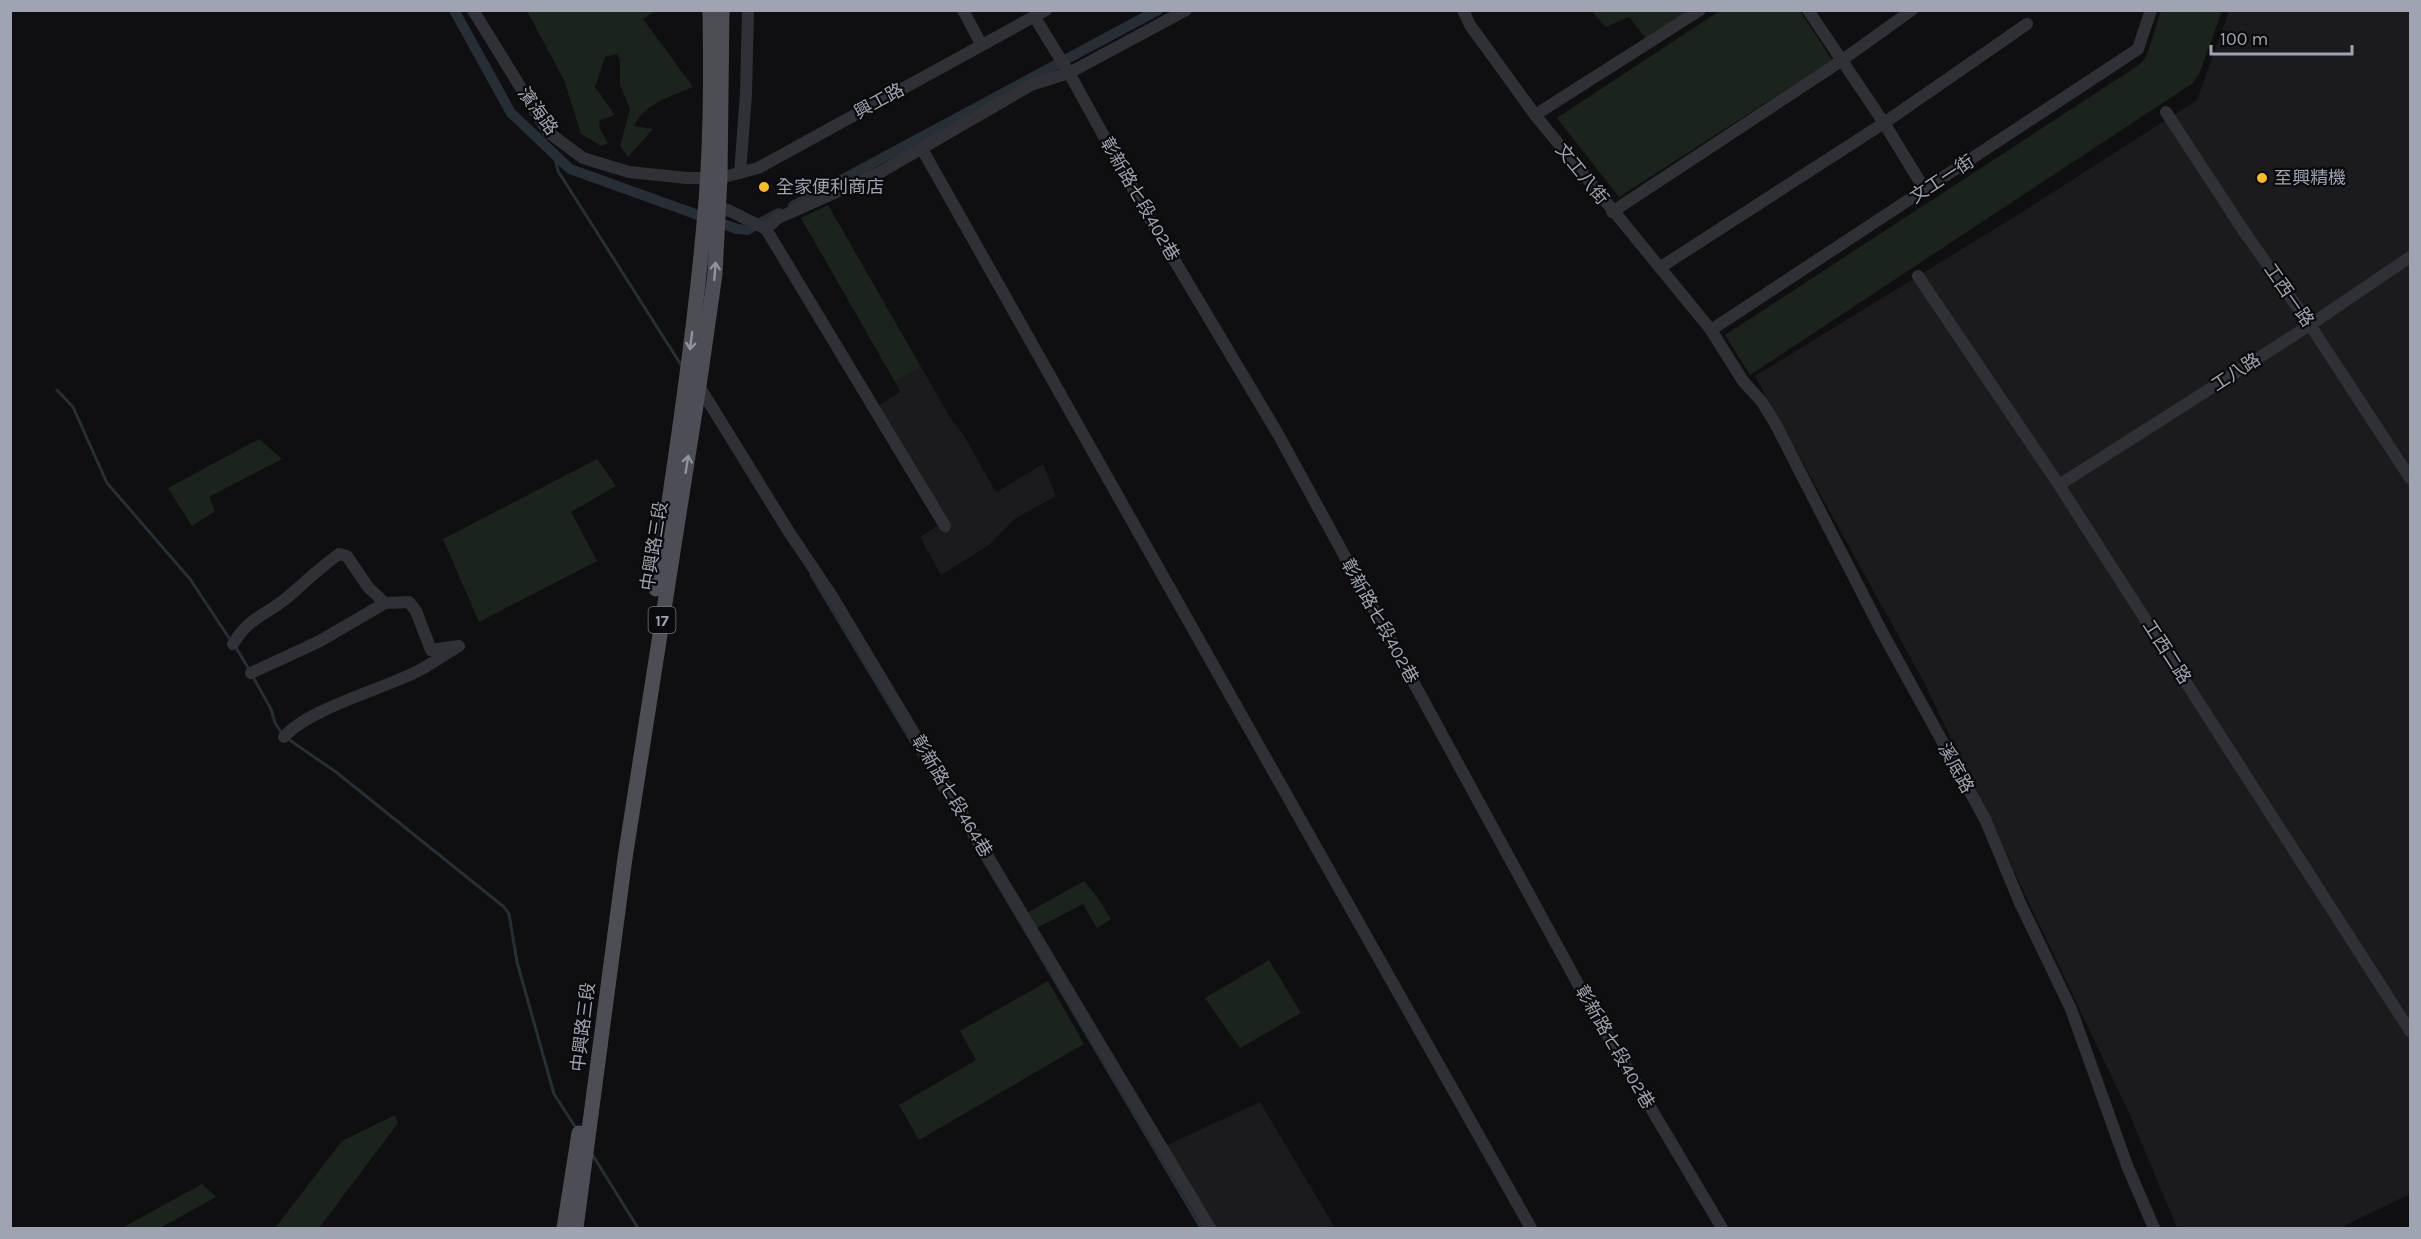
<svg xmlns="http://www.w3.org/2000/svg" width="2421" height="1239" font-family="Karla,'Noto Sans TC',sans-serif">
<rect width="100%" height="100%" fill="#0f0f11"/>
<g fill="#1b1b1e">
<path d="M2404 10 2410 14V1194L2346 1225 2344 1228H2177L2129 1113 1925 684 1755 376 2024 211 2197 100 2229 11Z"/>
<path d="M921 367 951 419 963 434 994 489 997 492 1043 464 1056 496 1014 519 989 545 941 575 920 537 945 521 878 406 900 392 895 382Z"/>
<path d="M1260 1102 1335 1228H1214L1163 1147Z"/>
</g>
<g fill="#1b231d">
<path d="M1721 10 1800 11 1832 60 1619 197 1557 118Z"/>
<path d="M527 11H655L643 19 693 87C670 97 646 102 634 126L653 129 628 157 620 146 630 109 620 84V60L617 54 605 57 595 87 615 115 599 121 600 129 608 143 601 146 581 134 564 80Z"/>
<path d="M1591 11H1696L1648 41 1629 17 1606 27Z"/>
<path d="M2161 11H2222L2200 72 2193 83 1750 375 1725 335 2139 65 2146 57Z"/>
<path d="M828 205 921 367 895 382 801 218Z"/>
<path d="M259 439 282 459 209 497 215 511 192 526 168 488Z"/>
<path d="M597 459 616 486 571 512 597 561 479 622 443 539Z"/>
<path d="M1084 881 1095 894 1111 919 1097 928 1083 904 1037 928 1027 913Z"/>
<path d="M1269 960 1301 1013 1240 1048 1205 998Z"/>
<path d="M1048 981 1084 1044 919 1140 899 1105 976 1060 960 1031Z"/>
<path d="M395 1115 398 1123 319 1228H275L342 1141Z"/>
<path d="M202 1184 216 1197 160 1228H122Z"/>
</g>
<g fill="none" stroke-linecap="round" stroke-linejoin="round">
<g stroke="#272f36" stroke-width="3">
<path d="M554 154 558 171 683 368"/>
<path d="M57 390 73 407 107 483 190 579 231 641"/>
<path d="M811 575 956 816"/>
<path d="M235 646 250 671"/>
<path d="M253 677 271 709 275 723 283 735"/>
<path d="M288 739 336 772 504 907 509 914 517 962 554 1094 576 1128"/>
<path d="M968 834 1201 1228"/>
<path d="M592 1154 638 1228"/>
</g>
<g stroke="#272f36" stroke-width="10">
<path d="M454 10 511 113 570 169 737 229 747 230 779 213"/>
<path d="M793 206 1158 10"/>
</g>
<g stroke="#303136" stroke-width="12">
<path d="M473 10 548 132 583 158 629 172 687 178H720L758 168 1046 10"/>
<path d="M963 10 981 44"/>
<path d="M1463 10 1470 25 1535 115 1711 330 1743 381 1762 402 1775 423 1881 630 1985 819 2020 903 2071 1009 2128 1168 2154 1228"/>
<path d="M1808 10 1884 123 1925 190"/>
<path d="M1034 16 1069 73 1148 216 1278 434 1589 1004 1722 1228"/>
<path d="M2166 112 2243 230 2310 325 2410 478"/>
<path d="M1535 115 1700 10"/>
<path d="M922 149 1531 1228"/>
<path d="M740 173 746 94 748 10"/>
<path d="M711 204 730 211 766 229 945 526"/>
<path d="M1612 212 1841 61 1912 10"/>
<path d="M766 229 778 218 879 173 1031 85 1069 73 1186 10"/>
<path d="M1661 267 1884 123 2027 24"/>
<path d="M1918 276 2059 485 2410 1031"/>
<path d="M1711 330 2138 49 2151 10"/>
<path d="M697 383 789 532 832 596 1210 1228"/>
<path d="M2059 485 2310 325 2410 257"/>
<path d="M233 644C250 616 267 615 289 596 306 581 321 567 339 554L347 556 368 587 385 603 409 602 416 611 431 650 459 646C445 654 432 664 418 671 383 689 308 709 284 737"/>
<path d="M251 673 320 641 385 603"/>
</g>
<g stroke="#4c4d55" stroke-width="15">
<path d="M656 589C674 468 693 346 704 224 711 153 711 82 710 10"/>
<path d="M564 1228 579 1133"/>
<path d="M576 1228 625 858 699 386 715 274 720 178 722 10"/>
</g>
</g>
<defs><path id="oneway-shaft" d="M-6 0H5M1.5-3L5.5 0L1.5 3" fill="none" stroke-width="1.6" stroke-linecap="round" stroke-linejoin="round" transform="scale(1.5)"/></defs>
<g stroke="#8e939f">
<use href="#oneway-shaft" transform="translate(715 271) rotate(-85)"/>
<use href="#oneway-shaft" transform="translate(691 341) rotate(97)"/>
<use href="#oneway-shaft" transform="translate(687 464) rotate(-81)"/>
</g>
<g fill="#fabc1e" stroke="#0a0a0c" stroke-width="2">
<circle cx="2262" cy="178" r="6"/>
<circle cx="764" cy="187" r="6"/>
</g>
<g text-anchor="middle" stroke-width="4.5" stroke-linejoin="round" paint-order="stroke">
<rect fill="#0a0a0c" stroke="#727680" stroke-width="1.5" x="648.5" y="607" width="27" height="26" rx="4.5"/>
<g font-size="16" font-weight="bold" fill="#9fa4b2">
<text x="662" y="626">17</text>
</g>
<g font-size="18" fill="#9fa4b2" stroke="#0a0a0c">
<text transform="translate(879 101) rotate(-29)" y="6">興工路</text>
<text transform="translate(538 111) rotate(54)" y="6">濱海路</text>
<text transform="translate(1582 174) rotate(51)" y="6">文工八街</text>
<text transform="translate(1942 179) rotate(-33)" y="6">文工一街</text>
<text transform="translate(1140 199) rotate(60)" y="6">彰新路七段402巷</text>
<text transform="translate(2289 295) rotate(55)" y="6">工西一路</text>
<text transform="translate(2236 372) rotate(-33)" y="6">工八路</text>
<text transform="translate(654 546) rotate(-81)" y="6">中興路三段</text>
<text transform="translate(1380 621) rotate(61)" y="6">彰新路七段402巷</text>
<text transform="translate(2167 652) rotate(57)" y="6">工西二路</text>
<text transform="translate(1956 768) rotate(61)" y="6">溪底路</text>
<text transform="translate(952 796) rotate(59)" y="6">彰新路七段464巷</text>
<text transform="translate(583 1027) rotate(-83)" y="6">中興路三段</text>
<text transform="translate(1615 1047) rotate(60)" y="6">彰新路七段402巷</text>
</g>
<g font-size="18" fill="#9fa4b2" stroke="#0a0a0c" text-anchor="start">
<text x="2274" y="184">至興精機</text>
<text x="776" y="193">全家便利商店</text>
</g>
</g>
<rect width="2421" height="1239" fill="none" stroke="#9fa4b2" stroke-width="24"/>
<path d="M2211 45v9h141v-9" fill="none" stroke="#9fa4b2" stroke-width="3"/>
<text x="2220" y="45" font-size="18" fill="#9fa4b2" stroke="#0a0a0c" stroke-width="4.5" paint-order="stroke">100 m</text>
</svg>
